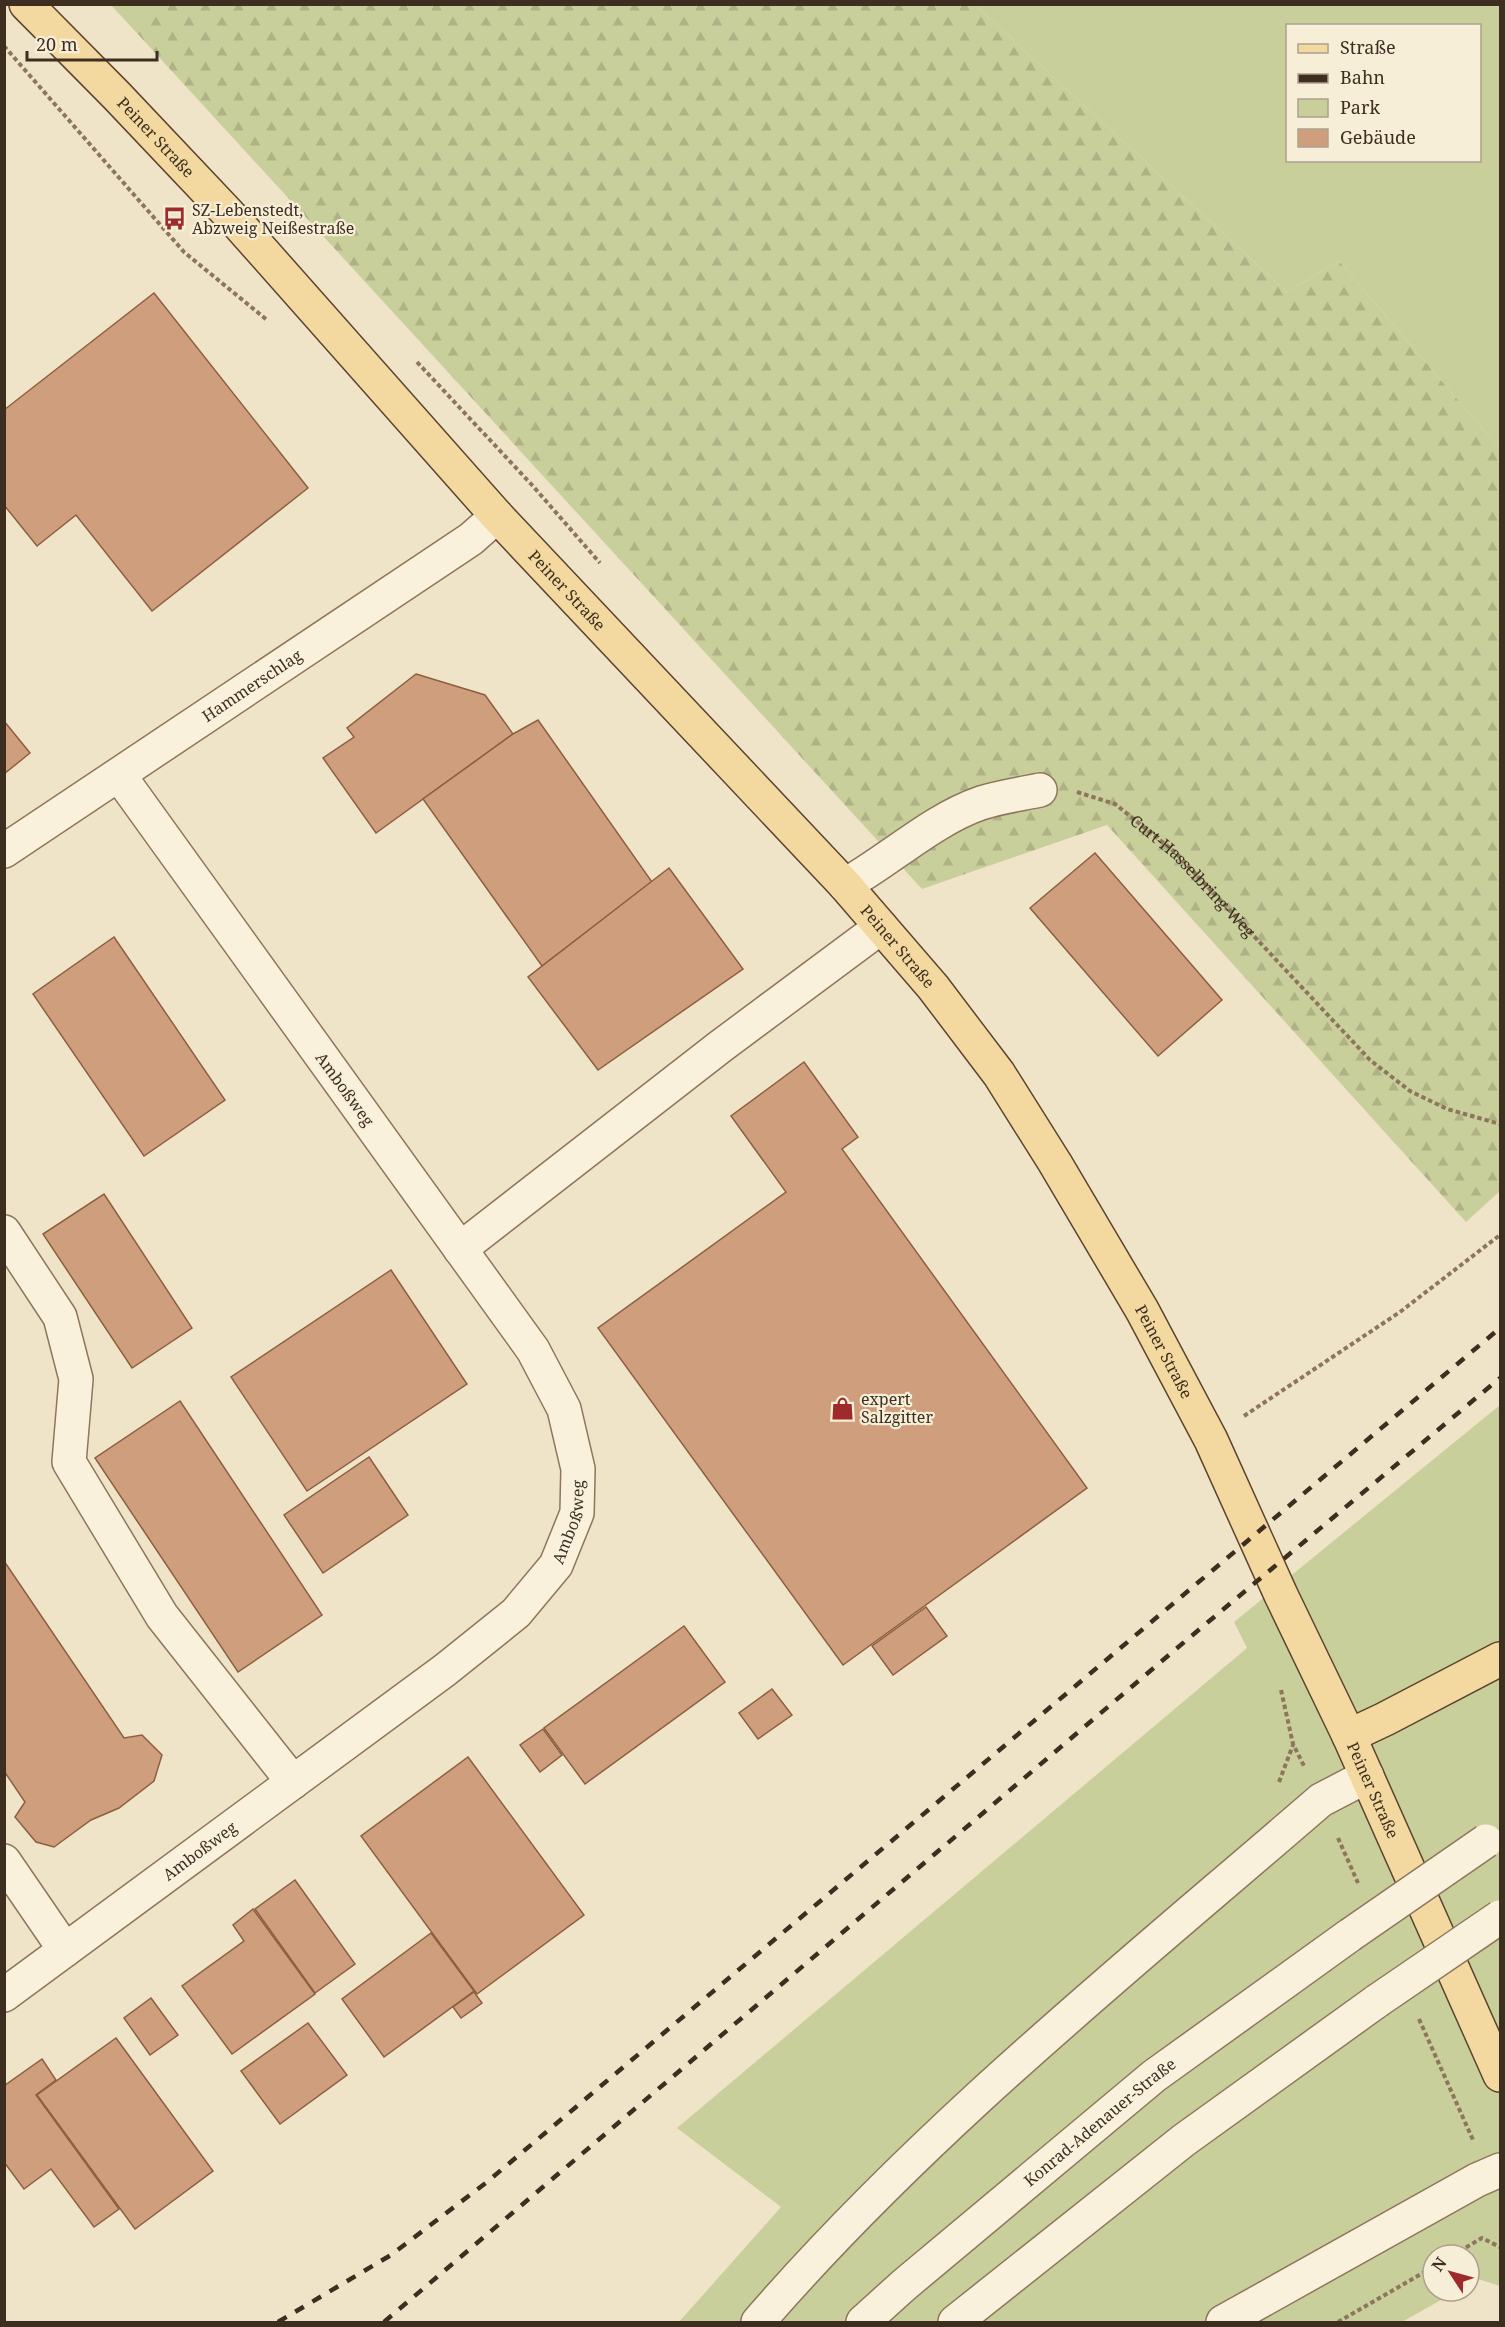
<svg xmlns="http://www.w3.org/2000/svg" width="1505" height="2327" font-family="'Noto Serif',serif">
<defs>
<pattern id="forest-firs" width="22" height="20" patternUnits="userSpaceOnUse" patternTransform="scale(1.5)"><rect width="22" height="20" fill="#c9cf9b"/><path d="M5 1l3.5 6h-7zM16 11l3.5 6h-7z" fill="#aeb285"/></pattern>
</defs>
<rect width="100%" height="100%" fill="#f0e4c8"/>
<g fill="#c9cf9b" fill-rule="evenodd">
<path d="M111 5H163L135 31Z"/>
<path d="M975 5H1500V449L1339 261 1287 292ZM1288 26H1480V160H1288Z"/>
<path d="M1500 1405V2286L1478 2279 1469 2284V2255H1433V2291H1457L1402 2322H679L781 2207 677 2128 1247 1648 1234 1622Z"/>
</g>
<path fill="url(#forest-firs)" d="M163 4 975 5 1287 292 1339 261 1500 449V1191L1466 1222 1107 825 922 889 135 31Z"/>
<g fill="#cf9f7d" stroke="#8d5f41" stroke-width="1.5">
<path d="M154 293 308 488 152 611 76 515 37 546 4 505V410Z"/>
<path d="M416 674 485 695 513 734 376 833 323 758 354 737 347 728Z"/>
<path d="M538 720 652 882 542 966 423 799 513 734Z"/>
<path d="M4 721 30 753 4 774Z"/>
<path d="M1095 853 1222 1000 1158 1056 1030 908Z"/>
<path d="M669 868 743 969 598 1070 528 977Z"/>
<path d="M114 937 225 1100 144 1156 33 994Z"/>
<path d="M804 1062 858 1137 842 1149 1087 1488 843 1665 598 1328 786 1192 731 1116Z"/>
<path d="M104 1194 192 1328 132 1368 43 1234Z"/>
<path d="M391 1270 467 1384 307 1491 231 1377Z"/>
<path d="M180 1401 322 1615 238 1672 95 1458Z"/>
<path d="M369 1457 408 1515 323 1573 284 1515Z"/>
<path d="M4 1561 124 1738 142 1735 162 1755 154 1781 119 1808 91 1820 54 1847 36 1842 15 1817 25 1802 4 1771Z"/>
<path d="M926 1607 947 1636 893 1675 872 1646Z"/>
<path d="M684 1626 725 1682 585 1784 544 1728Z"/>
<path d="M772 1689 792 1715 758 1739 739 1713Z"/>
<path d="M543 1729 562 1755 540 1772 520 1745Z"/>
<path d="M468 1757 584 1915 477 1994 361 1836Z"/>
<path d="M295 1880 355 1964 315 1993 255 1909Z"/>
<path d="M253 1909 315 1994 232 2054 182 1986 244 1941 233 1925Z"/>
<path d="M431 1933 474 1991 384 2057 342 1999Z"/>
<path d="M474 1992 482 2003 461 2018 453 2007Z"/>
<path d="M151 1998 178 2035 150 2055 124 2018Z"/>
<path d="M308 2023 347 2075 280 2124 241 2071Z"/>
<path d="M116 2038 213 2171 135 2229 37 2095Z"/>
<path d="M42 2059 56 2080 36 2095 119 2209 94 2227 51 2169 24 2189 4 2162V2086Z"/>
</g>
<g fill="none" stroke-linecap="round" stroke-linejoin="round">
<defs>
<g id="minor">
<path id="s2" d="M4 851 471 539 497 516"/>
<path d="M845 885C890 860 932 820 981 803 1000 797 1021 794 1040 790"/>
<path d="M4 1232 60 1317 76 1379 69 1462 162 1616 293 1782"/>
<path d="M460 1249 721 1046 881 927"/>
<path d="M4 1861 65 1950"/>
<path id="s3" d="M4 1995 445 1670 516 1613 556 1565 577 1513 578 1469 564 1409 533 1350 119 775"/>
<path d="M758 2322C925 2129 1128 1967 1321 1800L1367 1776"/>
<path id="s4" d="M863 2322 904 2285 1154 2076 1350 1935"/>
<path d="M955 2322 1184 2140 1377 2001"/>
<path d="M1223 2322 1477 2180 1500 2170"/>
</g>
<g id="major">
<path id="s5" d="M26 4 117 96 241 227 497 516 845 885 933 987 999 1074 1055 1163 1142 1310 1211 1440 1281 1595 1349 1736 1500 2075"/>
<path d="M1349 1736 1385 1719 1500 1659"/>
</g>
</defs>
<use href="#minor" stroke="#8d765c" stroke-width="36"/>
<use href="#major" stroke="#5b4430" stroke-width="36"/>
<g stroke="#8d765c" stroke-width="4" stroke-dasharray="4.5 3" stroke-linecap="butt">
<path d="M4 46 184 252 267 320"/>
<path d="M417 362 532 485 600 563"/>
<path id="s1" d="M1077 792 1115 804 1176 853 1370 1060 1410 1091 1447 1109 1500 1124"/>
<path d="M1244 1416 1400 1312 1500 1235"/>
<path d="M1281 1690 1293 1744 1304 1766"/>
<path d="M1279 1782 1293 1745"/>
<path d="M1338 1838 1358 1883"/>
<path d="M1419 2019 1473 2140"/>
<path d="M1453 2255 1482 2238 1500 2247"/>
<path d="M1338 2322 1433 2267"/>
</g>
<use href="#minor" stroke="#faf1dc" stroke-width="33"/>
<use href="#major" stroke="#f3d9a0" stroke-width="33"/>
<g stroke="#3d2e20" stroke-width="4.5" stroke-dasharray="10 10" stroke-linecap="butt">
<path d="M278 2322 391 2255 487 2182 1500 1328"/>
<path d="M384 2322 1189 1638 1500 1378"/>
</g>
<defs>
<g id="minor-bridge">
<path d="M1350 1935 1486 1841"/>
<path d="M1377 2001 1500 1917"/>
</g>
</defs>
<use href="#minor-bridge" stroke="#8d765c" stroke-width="36" stroke-linecap="butt"/>
<use href="#minor-bridge" stroke="#faf1dc" stroke-width="33"/>
</g>
<defs>
<symbol id="bus-bare" viewBox="-9 -9 18 18"><path d="M-5-6H5V4H4V6H2V4H-2V6H-4V4H-5ZM-3.5-4V0h7V-4ZM-3.5 1.2v1.5H-2V1.2ZM2 1.2v1.5H3.5V1.2Z" fill="#9e2a2b" stroke="#f7eed8" stroke-width="2.5" paint-order="stroke"/></symbol>
<symbol id="shop-bare" viewBox="-9 -9 18 18"><path d="M-5-2.5h2.3a2.7 3.5 0 0 1 5.4 0H5L5.5 6h-11ZM-1.5-2.5h3a1.5 2.3 0 0 0-3 0Z" fill="#9e2a2b" stroke="#f7eed8" stroke-width="2.5" paint-order="stroke"/></symbol>
</defs>
<g fill-rule="evenodd">
<use href="#bus-bare" x="158" y="202" width="33" height="33"/>
<use href="#shop-bare" x="826" y="1392" width="33" height="33"/>
</g>
<g text-anchor="middle" stroke-width="4.5" stroke-linejoin="round" paint-order="stroke">
<g font-size="16" fill="#3d2e20" stroke="#f7eed8">
<text dy="6" stroke="none"><textPath href="#s5" startOffset="186">Peiner Straße</textPath></text>
<text dy="6" stroke="none"><textPath href="#s5" startOffset="798">Peiner Straße</textPath></text>
<text dy="6" stroke="none"><textPath href="#s2" startOffset="298">Hammerschlag</textPath></text>
<text dy="6" stroke="none"><textPath href="#s1" startOffset="146">Curt-Hasselbring-Weg</textPath></text>
<text dy="6" stroke="none"><textPath href="#s5" startOffset="1284">Peiner Straße</textPath></text>
<text transform="translate(345 1089) rotate(54)" y="6">Amboßweg</text>
<text dy="6" stroke="none"><textPath href="#s5" startOffset="1770">Peiner Straße</textPath></text>
<text dy="6" stroke="none"><textPath href="#s3" startOffset="747">Amboßweg</textPath></text>
<text dy="6" stroke="none"><textPath href="#s5" startOffset="2256">Peiner Straße</textPath></text>
<text dy="6" stroke="none"><textPath href="#s3" startOffset="243">Amboßweg</textPath></text>
<text dy="6" stroke="none"><textPath href="#s4" startOffset="310">Konrad-Adenauer-Straße</textPath></text>
</g>
<g font-size="16" fill="#3d2e20" stroke="#f7eed8" text-anchor="start">
<text x="192" y="216">SZ-Lebenstedt,<tspan x="192" dy="18">Abzweig Neißestraße</tspan></text>
<text x="861" y="1405">expert<tspan x="861" dy="18">Salzgitter</tspan></text>
</g>
</g>
<rect width="1505" height="2327" fill="none" stroke="#3d2e20" stroke-width="12"/>
<rect x="1286" y="24" width="195" height="138" fill="#f7eed8" stroke="#ada18e" stroke-width="1.5"/>
<rect x="1298" y="44" width="30" height="9" fill="#f3d9a0" stroke="#ada18e" stroke-width="1.5"/>
<text x="1340" y="54" font-size="18" fill="#3d2e20">Straße</text>
<rect x="1298" y="74" width="30" height="9" fill="#3d2e20" stroke="#ada18e" stroke-width="1.5"/>
<text x="1340" y="84" font-size="18" fill="#3d2e20">Bahn</text>
<rect x="1298" y="99" width="30" height="18" fill="#c9cf9b" stroke="#ada18e" stroke-width="1.5"/>
<text x="1340" y="114" font-size="18" fill="#3d2e20">Park</text>
<rect x="1298" y="129" width="30" height="18" fill="#cf9f7d" stroke="#ada18e" stroke-width="1.5"/>
<text x="1340" y="144" font-size="18" fill="#3d2e20">Gebäude</text>
<g transform="translate(1451 2273) rotate(306)"><circle r="28" fill="#f7eed8" stroke="#ada18e" stroke-width="1.5"/>
<path d="M0-4.5L10 22L0 15L-10 22Z" fill="#9e2a2b"/>
<text y="-9" font-size="16" font-weight="bold" text-anchor="middle" fill="#3d2e20">N</text>
</g>
<path d="M27 51v9h130v-9" fill="none" stroke="#3d2e20" stroke-width="3"/>
<text x="36" y="51" font-size="18" fill="#3d2e20" stroke="#f7eed8" stroke-width="4.5" paint-order="stroke">20 m</text>
</svg>
